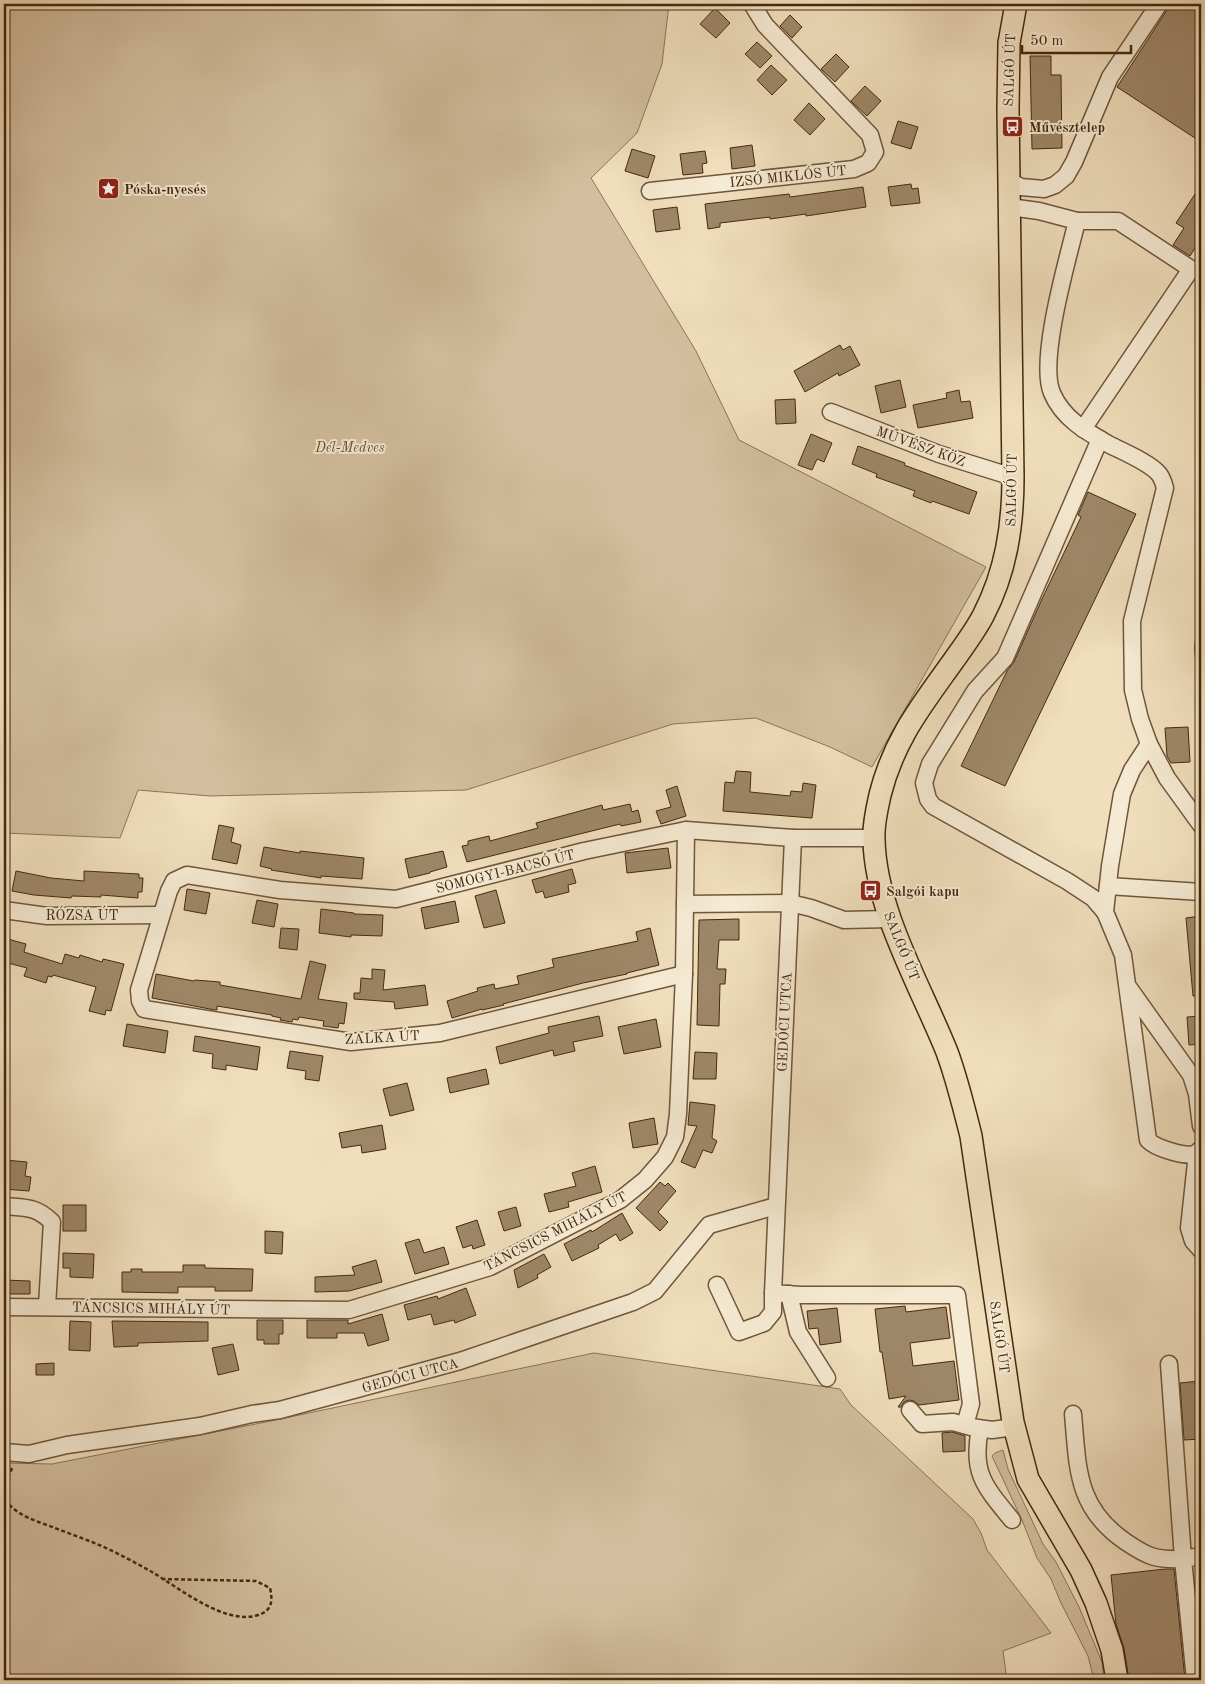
<svg xmlns="http://www.w3.org/2000/svg" width="1205" height="1684" font-family="'Old Standard TT',serif">
<rect width="100%" height="100%" fill="#f0debc"/>
<filter id="stains"><feTurbulence type="fractalNoise" baseFrequency=".004" numOctaves="4"/><feColorMatrix values="0 0 0 0 .2 0 0 0 0 .09 0 0 0 0 .02 0 0 0 .5 -.17"/></filter>
<radialGradient id="worn" r=".72"><stop offset=".6" stop-color="#630" stop-opacity="0"/><stop offset="1" stop-color="#630" stop-opacity=".3"/></radialGradient>
<g fill="#d3bf9f" stroke="#8c7457">
<path d="M4 4H669L662 64 637 133 591 178 696 351 739 440 986 567 872 767 830 747 756 718 673 724 466 790 210 796 138 790 120 838 4 833Z"/>
<path d="M594 1353 840 1389 851 1405 973 1519 981 1533 987 1550 1051 1633 1003 1651 1007 1680H4V1463L52 1464 266 1422Z"/>
<path d="M1003 1450 1008 1469 1043 1544 1056 1562 1079 1607 1102 1662 1104 1680H1094L1088 1656 1061 1603 1051 1579 1037 1558 1022 1520 992 1456 995 1453Z"/>
</g>
<g fill="#9e8769" stroke="#45290f">
<path d="M1169 4H1201V142L1117 87 1167 10Z"/>
<path d="M715 8 730 23 716 38 700 24Z"/>
<path d="M790 15 802 27 792 38 780 26Z"/>
<path d="M757 42 772 56 760 68 745 54Z"/>
<path d="M836 54 849 67 835 82 821 69Z"/>
<path d="M1030 56H1051V75H1061L1062 148 1032 149Z"/>
<path d="M771 65 787 80 772 95 757 80Z"/>
<path d="M865 86 881 101 867 116 851 101Z"/>
<path d="M809 103 825 119 810 135 794 120Z"/>
<path d="M898 121 918 127 911 149 891 143Z"/>
<path d="M752 145 755 166 732 169 730 148Z"/>
<path d="M632 149 655 156 648 178 625 171Z"/>
<path d="M705 151 707 163 702 164 703 173 683 175 680 154Z"/>
<path d="M911 184 912 189 918 188 920 203 891 206 888 187Z"/>
<path d="M1201 185V239L1190 256 1173 245 1184 228 1176 223Z"/>
<path d="M863 187 866 207 806 216V214L770 219V217L720 223V227L708 229 705 204 789 194 790 197Z"/>
<path d="M677 207 680 229 656 232 653 210Z"/>
<path d="M840 345 843 350 850 346 860 365 839 376 838 373 805 392 794 371Z"/>
<path d="M900 380 906 407 881 413 875 386Z"/>
<path d="M959 390 961 402 970 401 973 418 918 428 913 405 947 398 946 393Z"/>
<path d="M795 399 796 423 776 424 775 400Z"/>
<path d="M811 434 832 443 824 462 817 459 812 470 798 465Z"/>
<path d="M858 446 905 463 904 465 977 492 969 514 932 501 931 503 913 496 915 491 876 477 877 474 852 464Z"/>
<path d="M1088 492 1136 514 1005 786 961 766 1007 671 1014 662 1042 599 1081 517 1078 515Z"/>
<path d="M1188 727 1190 762 1171 763 1167 756 1165 728Z"/>
<path d="M736 771 751 772 750 792 790 796 791 791 802 792 803 783 816 785 812 818 723 811 725 782 734 783Z"/>
<path d="M677 786 686 816 661 824 656 811 671 807 666 790Z"/>
<path d="M630 804 632 812 638 810 641 822 621 826 620 824 467 862 462 846 468 845V841L489 836 490 841 538 828 536 823 602 805 603 810Z"/>
<path d="M219 825 234 828 231 842 241 845 237 864 212 859Z"/>
<path d="M264 847 300 853V851L364 858 362 879 321 876V878L271 870 272 869 260 866Z"/>
<path d="M668 848 671 868 627 873 625 853Z"/>
<path d="M443 851 447 867 430 872V873L409 878 405 859Z"/>
<path d="M572 869 576 883 568 885 569 892 545 898 543 891 536 893 532 880Z"/>
<path d="M16 871 51 878 84 881V871L139 874V878H143L142 892H138V898L101 895V897L72 896 71 898 34 895 12 891Z"/>
<path d="M187 889 210 893 206 914 184 910Z"/>
<path d="M496 890 505 923 484 928 475 896Z"/>
<path d="M257 900 278 904 274 927 252 923Z"/>
<path d="M455 901 459 922 425 929 421 908Z"/>
<path d="M321 909 354 913V914L383 915 382 936 351 935V937L319 933Z"/>
<path d="M1201 916V996H1193L1186 918Z"/>
<path d="M739 919V940H719L717 969H726L725 984H720L719 1026 697 1025 699 920Z"/>
<path d="M281 928 299 929 297 950 279 948Z"/>
<path d="M650 928 659 965 627 973V974L583 983 503 1004 504 1005 482 1010V1009L452 1018 447 1001 478 991 477 988 494 984 495 989 519 984 517 976 554 967 552 959 638 941 636 932Z"/>
<path d="M4 938 26 944 24 952 62 964 65 954 79 958 80 955 102 962 103 959 124 964 111 1011 106 1010 105 1015 89 1011 96 987 53 975 52 977 48 976 46 983 24 976 27 968 4 962Z"/>
<path d="M310 961 326 965 318 999 347 1003 344 1024 339 1023 338 1028 323 1026 324 1021 299 1017 298 1020 293 1019 292 1022 280 1020 281 1018 272 1016V1015L217 1006V1010H215L152 998 156 974 194 981 195 980 220 982V985L301 999Z"/>
<path d="M372 969 385 970 383 990 425 985 428 1005 395 1009 394 1002 354 999V993H360L361 978 372 979Z"/>
<path d="M599 1016 603 1036 573 1042 575 1051 554 1056 553 1050 500 1064 496 1047 549 1033 548 1027Z"/>
<path d="M1201 1016V1044L1189 1045 1187 1017Z"/>
<path d="M656 1019 661 1047 624 1054 618 1027Z"/>
<path d="M127 1024 168 1031 165 1053 123 1046Z"/>
<path d="M195 1036 260 1047 257 1070 226 1065V1070L212 1068 213 1054 193 1051Z"/>
<path d="M290 1051 323 1056 319 1081 305 1079 306 1071 287 1068Z"/>
<path d="M695 1052 717 1053 716 1079H693Z"/>
<path d="M486 1069 489 1084 450 1093 447 1078Z"/>
<path d="M407 1083 414 1110 390 1116 383 1089Z"/>
<path d="M690 1102 715 1105 712 1138 717 1141 712 1153 703 1150 695 1168 681 1162 697 1126 688 1125Z"/>
<path d="M654 1118 658 1144 633 1148 629 1123Z"/>
<path d="M382 1125 386 1149 362 1153 361 1145 342 1148 339 1133Z"/>
<path d="M5 1160 27 1162 25 1176 31 1177 29 1191 4 1189Z"/>
<path d="M595 1166 602 1192 568 1202 569 1207 549 1212 544 1194 576 1186 572 1173Z"/>
<path d="M660 1182 665 1186 668 1183 676 1191 658 1212 668 1222 660 1231 636 1208Z"/>
<rect x="63" y="1205" width="23" height="26"/>
<path d="M516 1207 521 1226 504 1231 498 1212Z"/>
<path d="M622 1213 633 1233 620 1241 616 1234 598 1245 599 1248 572 1261 564 1244 591 1230 592 1232Z"/>
<path d="M477 1220 485 1245 473 1249 472 1245 463 1248 456 1227Z"/>
<path d="M265 1231 283 1232 282 1254 265 1253Z"/>
<path d="M419 1239 424 1253 444 1247 449 1264 415 1274 405 1243Z"/>
<path d="M63 1253 94 1254 93 1278 70 1277V1268H63Z"/>
<path d="M544 1254 551 1267 537 1275 538 1278 518 1288 514 1270Z"/>
<path d="M376 1260 382 1282 349 1291 315 1292V1277L355 1275 352 1267Z"/>
<path d="M183 1265H205V1268L253 1269 252 1291H215V1287H178V1293L122 1292V1272H131V1269H142V1272H183Z"/>
<path d="M4 1280 30 1281V1294H4Z"/>
<path d="M466 1288 476 1315 455 1323 454 1320 434 1325 431 1314 408 1320 404 1305 437 1296 438 1299Z"/>
<path d="M905 1306 906 1312 946 1307 950 1338 910 1343 913 1366 954 1361 959 1400 919 1405 914 1401 909 1400 904 1402 901 1407H898L906 1396 889 1399 882 1352H880L875 1309Z"/>
<path d="M837 1308 841 1342 820 1345 818 1328 809 1329 807 1311Z"/>
<path d="M382 1314 389 1340 368 1346 364 1333H337V1338H307V1320H348V1324Z"/>
<path d="M257 1320H283V1334H279V1344H264V1340H257Z"/>
<path d="M70 1321 91 1322 90 1351 69 1350Z"/>
<path d="M112 1321 208 1322V1341L138 1343V1346L114 1347Z"/>
<path d="M233 1344 239 1370 218 1375 212 1348Z"/>
<path d="M54 1363V1375H36V1364Z"/>
<path d="M1200 1381 1201 1439 1184 1440 1180 1383Z"/>
<path d="M952 1432 965 1436V1451L943 1452 942 1433Z"/>
<path d="M1165 1569H1174L1185 1680H1129L1124 1648 1116 1624 1111 1575Z"/>
</g>
<g fill="none" stroke-linecap="round" stroke-linejoin="round">
<defs>
<g id="minor">
<path d="M1009 181 1021 187 1044 189 1055 185 1066 176 1074 162 1110 77 1159 4"/>
<path d="M650 191 854 169 868 163 875 152 870 135 765 25 752 4"/>
<path d="M1009 207 1039 211 1077 221C1068 258 1038 360 1052 393 1063 419 1087 432 1110 445 1124 452 1150 463 1159 474 1162 478 1164 484 1165 488L1132 621 1133 690 1140 719 1149 744 1167 778 1201 825"/>
<path d="M1077 221H1118L1191 269 1083 429"/>
<path d="M831 412 939 454 1013 477"/>
<path d="M1100 439 1005 658 975 691 930 764 924 783 928 799 933 806 1067 881 1093 898 1105 912"/>
<path d="M1149 744 1132 770 1122 794 1110 866 1105 912 1123 955 1148 1140C1155 1148 1185 1157 1195 1154 1198 1152 1199 1151 1201 1149"/>
<path d="M793 838 773 1293 800 1295H957L971 1404 965 1425"/>
<path d="M1108 886 1201 892"/>
<path d="M685 904 790 903 811 908 844 920 890 919"/>
<path d="M4 910 47 916 161 915"/>
<path d="M684 974 440 1033 351 1042 144 1009 140 1001 139 990 169 891 174 881 187 875 280 890 396 899 584 851 686 830 793 838H874"/>
<path d="M1129 988 1191 1075 1197 1094 1201 1126"/>
<path d="M1197 1153 1189 1228 1193 1241 1201 1250"/>
<path d="M4 1206C25 1208 36 1206 52 1222L47 1306"/>
<path d="M717 1285 739 1332 764 1323 773 1312V1293"/>
<path d="M789 1294 798 1332 827 1378"/>
<path d="M4 1307 349 1310 490 1267 620 1200 645 1180 665 1157 675 1137 678 1114 684 974 686 830"/>
<path d="M910 1410 922 1424 953 1422 971 1427 992 1430 1014 1427"/>
<path d="M1073 1414C1078 1469 1076 1508 1126 1542 1148 1557 1156 1560 1183 1559L1169 1364"/>
<path d="M980 1429C971 1473 985 1487 1012 1520"/>
<path d="M4 1452 29 1454 67 1445 200 1426 252 1414 280 1410 460 1361 633 1302 655 1291 709 1225 776 1206"/>
<path d="M1195 1680 1183 1559 1201 1556"/>
</g>
<path id="major" d="M1016 4 1009 43 1008 109 1013 477C1013 526 1006 572 983 616 975 631 964 646 954 660 922 705 894 739 880 795 877 809 873 825 874 839 875 910 921 987 947 1052 957 1079 964 1108 971 1136L1013 1422 1028 1479 1081 1570 1096 1603 1112 1650 1117 1680"/>
</defs>
<use href="#minor" stroke="#70563a" stroke-width="19"/>
<use href="#major" stroke="#45290f" stroke-width="24"/>
<path stroke="#45290f" stroke-width="2.5" stroke-dasharray="4 2.5" stroke-linecap="butt" d="M12 1468C8 1479 0 1492 8 1503 19 1517 40 1522 55 1528 73 1535 91 1541 108 1549 123 1556 138 1564 152 1572 179 1588 226 1626 258 1615 272 1611 273 1601 270 1588L256 1581 162 1579"/>
<use href="#minor" stroke="#f5ead3" stroke-width="16"/>
<use href="#major" stroke="#f0debc" stroke-width="21"/>
<defs>
<path id="rail" d="M1201 599 1197 648 1201 710"/>
</defs>
<use href="#rail" stroke="#45290f" stroke-width="5.5"/>
<use href="#rail" stroke="#f5ead3" stroke-width="4" stroke-dasharray="11" stroke-linecap="butt"/>
</g>
<defs>
<symbol id="bus-square" viewBox="-11 -11 22 22"><rect x="-9" y="-9" width="18" height="18" rx="4" fill="#8f2418" stroke="#f5ead3"/><path d="M-5-6H5V4H4V6H2V4H-2V6H-4V4H-5ZM-3.5-4V0h7V-4ZM-3.5 1.2v1.5H-2V1.2ZM2 1.2v1.5H3.5V1.2Z" fill="#fff"/></symbol>
<symbol id="sight-square" viewBox="-11 -11 22 22"><rect x="-9" y="-9" width="18" height="18" rx="4" fill="#8f2418" stroke="#f5ead3"/><path d="M0-6L1.8-2.2L6-1.7L2.9 1.2L3.7 5.4L0 3.3L-3.7 5.4L-2.9 1.2L-6-1.7L-1.8-2.2Z" fill="#fff"/></symbol>
</defs>
<g fill-rule="evenodd">
<use href="#bus-square" x="1000" y="114" width="25" height="25"/>
<use href="#sight-square" x="96" y="176" width="25" height="25"/>
<use href="#bus-square" x="858" y="878" width="25" height="25"/>
</g>
<g text-anchor="middle" stroke-width="4" stroke-linejoin="round" paint-order="stroke">
<g font-size="14" fill="#45290f" stroke="#f5ead3">
<text transform="translate(1009 70) rotate(-88)" y="5">SALGÓ ÚT</text>
<text transform="translate(788 176) rotate(-6)" y="5">IZSÓ MIKLÓS ÚT</text>
<text transform="translate(921 446) rotate(20)" y="5">MŰVÉSZ KÖZ</text>
<text transform="translate(1011 490) rotate(-89)" y="5">SALGÓ ÚT</text>
<text transform="translate(505 871) rotate(-14)" y="5">SOMOGYI-BACSÓ ÚT</text>
<text x="82" y="920">RÓZSA ÚT</text>
<text transform="translate(902 946) rotate(68)" y="5">SALGÓ ÚT</text>
<text transform="translate(784 1022) rotate(-87)" y="5">GEDŐCI UTCA</text>
<text transform="translate(382 1037) rotate(-3)" y="5">ZALKA ÚT</text>
<text transform="translate(555 1231) rotate(-27)" y="5">TÁNCSICS MIHÁLY ÚT</text>
<text transform="translate(151 1308) rotate(1)" y="5">TÁNCSICS MIHÁLY ÚT</text>
<text transform="translate(1000 1337) rotate(82)" y="5">SALGÓ ÚT</text>
<text transform="translate(410 1375) rotate(-15)" y="5">GEDŐCI UTCA</text>
</g>
<g font-size="14" font-weight="bold" fill="#45290f" stroke="#f5ead3" text-anchor="start">
<text x="1029" y="132">Művésztelep</text>
<text x="124" y="194">Póska-nyesés</text>
<text x="886" y="896">Salgói kapu</text>
</g>
<g font-size="14" font-style="italic" fill="#61472c" stroke="#f5ead3">
<text x="350" y="452">Dél-Medves</text>
</g>
</g>
<rect width="1205" height="1684" fill="none" stroke="#f0debc" stroke-width="20"/>
<rect x="5" y="5" width="1195" height="1674" fill="none" stroke="#45290f" stroke-width="2.5"/>
<rect x="10" y="10" width="1185" height="1664" fill="none" stroke="#45290f"/>
<path d="M1022 45v8h109v-8" fill="none" stroke="#45290f" stroke-width="2.5"/>
<text x="1030" y="45" font-size="15" fill="#45290f" stroke="#f5ead3" stroke-width="4" paint-order="stroke">50 m</text>
<rect width="100%" height="100%" filter="url(#stains)"/>
<rect width="100%" height="100%" fill="url(#worn)"/>
</svg>
